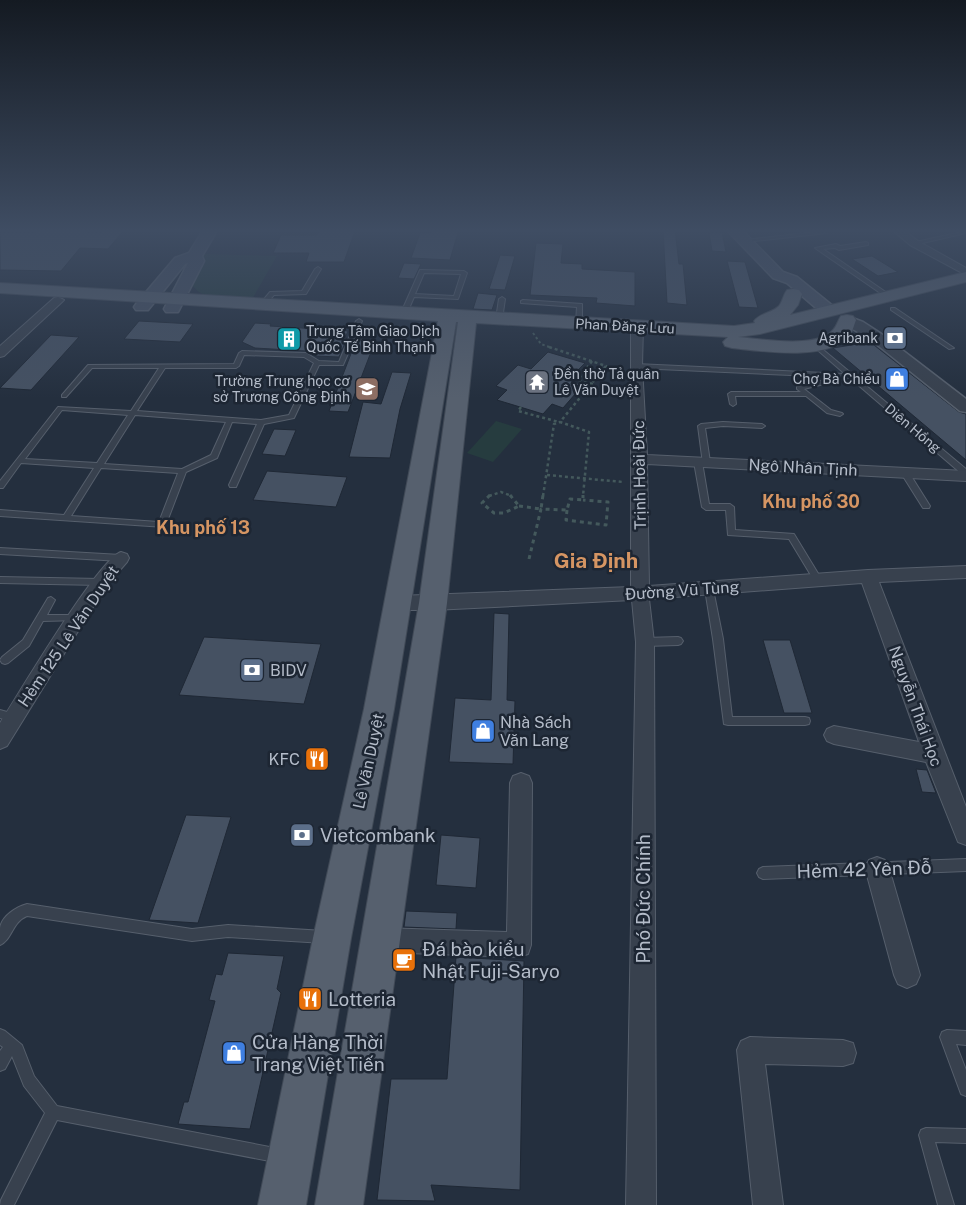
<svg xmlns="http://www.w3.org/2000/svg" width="966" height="1205" font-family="'Public Sans',sans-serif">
<rect width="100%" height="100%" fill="#242f3e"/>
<g fill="#263c3f">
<path d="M205 254 277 256 251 301C232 299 190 302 190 275Z"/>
<path d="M496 421 522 429 493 462 467 453Z"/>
</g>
<g fill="#455162" stroke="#1f2835">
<path d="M39 229H60L58 231 103 232 106 229H125L108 249 80 248 61 271 0 270V232H36Z"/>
<path d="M432 229H459L450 260 411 258 420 233H431Z"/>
<path d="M663 229H675L679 264H683L687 305 667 303Z"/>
<path d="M319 231H355L344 262H306L309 253H273L281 235H317Z"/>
<path d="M709 232H722L726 252 712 251Z"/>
<path d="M536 243 563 244 561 263 582 264V269L635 272V306L596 303 597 298 530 295Z"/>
<path d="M500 255 515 256 505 290 489 289Z"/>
<path d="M872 256 898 272 878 276 852 259Z"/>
<path d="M727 261 745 262 758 308 739 307Z"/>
<path d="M404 263 421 264 414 279 398 278Z"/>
<path d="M478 293 497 295 492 310 473 309Z"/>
<path d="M139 321 193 324 180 342 124 339Z"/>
<path d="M255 323 271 324 270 326 348 331 345 338H347L339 357 315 356 317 353 306 351 255 348 242 342Z"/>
<path d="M51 335 79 337 31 390 0 388Z"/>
<path d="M357 338 376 339 348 412 329 411Z"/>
<path d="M870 342 959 412 966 414V460L833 348Z"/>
<path d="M548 352 585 363 568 380 583 385 563 408 552 404 543 414 497 400 507 390 496 386 518 365 531 369Z"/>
<path d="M392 372 411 373 400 409 390 458 349 457 363 402 381 404Z"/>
<path d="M274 429 296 430 285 456 262 454Z"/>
<path d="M267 471 347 477 336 507 253 500Z"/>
<path d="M494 613 509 614 507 700 515 701 513 764 449 762 455 698 491 700Z"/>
<path d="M204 637 321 644 304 704 179 695Z"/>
<path d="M763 640H790L812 713H784Z"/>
<path d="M916 769 927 770 936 793 922 792Z"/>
<path d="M186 815 231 817 198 923 149 920Z"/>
<path d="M441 835 480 838 476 888 436 885Z"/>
<path d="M406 911 457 913 456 929 404 927Z"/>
<path d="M228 953 284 956 277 989 281 993 250 1129 178 1124 184 1102H188L215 1001 209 1000 216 974 222 975Z"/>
<path d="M456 957 524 961 520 1190 431 1185 435 1201 377 1200 391 1079H447Z"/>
</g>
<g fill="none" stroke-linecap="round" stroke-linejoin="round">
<defs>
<g id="service">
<path d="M143 229H182L180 230H145Z"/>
<path d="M825 231 827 232V233L745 242 743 241 745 240Z"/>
<path d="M966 231V233L914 245 911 243Z"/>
<path d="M866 242 868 243V245L839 250 835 248 823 249 890 295V297H886L815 248 836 244 840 246Z"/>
<path d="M318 267 321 269 306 294 274 295 265 305 260 304 270 292 302 291 315 269Z"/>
<path d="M420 270 464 271 467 273 458 299 414 297 407 313 402 314 401 313ZM424 273 461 274 454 296 415 294Z"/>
<path d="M502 297 505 299 502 319 499 321 496 319 499 299Z"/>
<path d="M523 300 582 304V323L579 325 576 323 577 307 521 303V301Z"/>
<path d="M891 308H895L954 348 949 349 891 310Z"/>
<path d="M359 319 362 321 343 365H319L294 418 264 424 236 487H230L229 485 257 424 232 422 217 458 186 472 165 527 0 516V510L64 515 94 468 21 463 3 488H0V481L58 407 131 411 159 368H92L66 397H62V395L88 365 234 364 239 353 242 351 306 353 319 361 339 362 356 321ZM244 355 304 357 314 363 289 415 261 420 137 411 165 368H236L239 366ZM62 410 128 415 97 463 25 459ZM135 415 226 422 211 455 182 469 104 464ZM101 468 178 473 159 522 71 516Z"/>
<path d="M815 343 966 469V475H963L850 378H845L844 379 804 389 831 410 842 413 843 414 840 416 827 413 806 396H735L736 404 733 406 730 404 728 394 731 392H801L797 389V387L837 377 636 368 633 366 636 364 845 374 813 346V344Z"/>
<path d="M723 422 762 424 765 426 762 428 723 426 705 428 710 462 706 464H703L698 426 701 424Z"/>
<path d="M695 460H698L702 462 709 504H730L734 507 735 530 794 534 822 580 821 582H815L789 539 728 535 726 510H706L702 507 694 462Z"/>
<path d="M902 471H908L930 506 929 508H923L901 473Z"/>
<path d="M0 548 121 555 125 558 121 561 0 554Z"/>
<path d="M0 577 100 579 104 582 100 585 0 583Z"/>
<path d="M709 586 713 589 723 639 732 717H805L809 718 810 721 809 724 805 725H728L724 724 713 639 705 589Z"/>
<path d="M51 597 55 600 47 615H77L80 616 81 618 80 620 43 621 29 646 8 663 5 664 2 663 0 660 2 657 23 640 48 598Z"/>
<path d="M678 637 681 638 683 641 681 644 678 645 645 646 642 645 640 642 642 639 645 638Z"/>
<path d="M0 710 18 715 19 718 18 721 14 722 0 718Z"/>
<path d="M966 859V871L763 879 759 877 757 873 759 869 763 867Z"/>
<path d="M27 904 192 929 228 925 324 931 328 933 330 937 328 941 324 943 228 937 192 941 27 916C12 922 12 940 0 945 0 940 0 933 0 928 2 916 16 907 27 904Z"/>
<path d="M0 1029 5 1031 22 1045 34 1076 57 1106 280 1149 285 1151 287 1156 285 1161 280 1163 57 1120 14 1205H0L1 1200 45 1113 24 1086 12 1056 5 1069 0 1071V1051L3 1047 0 1045Z"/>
<path d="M947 1030 966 1031V1045L956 1044 966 1070V1096L961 1094 940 1037 942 1032Z"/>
<path d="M926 1128 966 1129V1143L935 1142 954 1205H938L919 1135 921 1130Z"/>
</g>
<g id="minor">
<path d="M891 229H902L918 241 966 268V275L910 245Z"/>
<path d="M58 297 64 300 62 302 4 356 0 357V346L54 298Z"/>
<path d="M637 322 643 326 642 366 647 455 966 471V481L647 464 649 586 868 570 966 566V578L879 582 966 807V845L958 842 926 762 834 744 827 741 824 735 827 729 834 726 919 742 862 583 649 599 654 642 656 1205H626L636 642 632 600 433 610H397L391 608 388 603 391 598 397 596 631 587V326Z"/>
<path d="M121 552 127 554 129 558 127 562 106 586 7 746 0 749V723C18 695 99 558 121 552Z"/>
<path d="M521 773 529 776 532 783 531 945 528 954 519 957 380 952 371 949 368 940 371 931 380 928 507 932 510 783 513 776Z"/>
<path d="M877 857 885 860 889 868 920 975 916 984 907 988 898 984 894 975 865 868 869 860Z"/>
<path d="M750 1037 843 1040 853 1043 856 1053 853 1063 843 1066 765 1064 783 1205H753L737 1050 741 1041Z"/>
</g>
<path id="tertiary" d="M847 316 863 322 880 333 966 399V412L960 411 870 339 842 323 840 320 842 317Z"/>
<g id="secondary">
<path d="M204 229H218L202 256 204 261 178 312H166L164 309 188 263 185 264 148 310H136L134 307 136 304 175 258 189 253Z"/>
<path d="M726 229H741L783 272 797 277 834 307 836 310 834 313H822L787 283 773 278Z"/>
</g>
<path id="primary" d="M966 272V282L760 334 738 337C761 339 817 349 833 330 837 326 838 320 841 316L847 315 853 316 856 320C854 325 853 330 850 335 829 362 762 351 732 348L725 346 723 342 728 337 476 323 447 603 363 1205H315L419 603 458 322H456L394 709 351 938 306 1205H258L313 938 364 709 438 321 0 293V283L734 326 755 323 754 321C760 313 772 313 779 306 783 301 783 295 787 290L793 289 799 290 802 294 798 305 790 315Z"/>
</defs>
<use href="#service" stroke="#565f6c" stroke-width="2"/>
<use href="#minor" stroke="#565f6c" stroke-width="2"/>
<use href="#tertiary" stroke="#565f6c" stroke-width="3"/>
<use href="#secondary" stroke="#565f6c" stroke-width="3"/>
<use href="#primary" stroke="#414a57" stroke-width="2"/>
<path stroke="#44595c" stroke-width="2" stroke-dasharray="2.5 2.5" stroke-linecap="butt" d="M533 333 541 344 552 348"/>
<g stroke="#44595c" stroke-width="2.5" stroke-dasharray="3 3" stroke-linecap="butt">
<path d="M549 347 606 366 560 422 589 432 583 496"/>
<path d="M592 361 578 380 593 384"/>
<path d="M521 407 518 411 559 422"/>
<path d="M547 475 623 482"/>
<path d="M489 496 501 492 512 496"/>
<path d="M543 496 554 424 560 422"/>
</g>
<g stroke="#44595c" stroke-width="3" stroke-dasharray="4 4" stroke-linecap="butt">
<path d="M490 495 482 503 494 513H504L519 506"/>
<path d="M510 495 519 506"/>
<path d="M519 506 541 509 543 495"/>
<path d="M567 510 566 520 606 525 608 502 583 500"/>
<path d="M529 559 541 509 567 510 570 499 583 500V495"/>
</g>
<use href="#service" fill="#38414e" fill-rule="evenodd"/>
<use href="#minor" fill="#38414e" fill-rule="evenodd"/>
<use href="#tertiary" fill="#38414e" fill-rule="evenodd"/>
<use href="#secondary" fill="#465061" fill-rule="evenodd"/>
<use href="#primary" fill="#56606e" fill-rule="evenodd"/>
</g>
<linearGradient id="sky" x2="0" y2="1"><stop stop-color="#141a22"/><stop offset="0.58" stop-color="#3f4d63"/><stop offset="1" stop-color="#3f4d63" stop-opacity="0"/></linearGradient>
<rect width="966" height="398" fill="url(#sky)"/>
<defs>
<symbol id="bank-square" viewBox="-11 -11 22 22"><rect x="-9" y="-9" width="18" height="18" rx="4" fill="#5c6f8a" stroke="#1d2633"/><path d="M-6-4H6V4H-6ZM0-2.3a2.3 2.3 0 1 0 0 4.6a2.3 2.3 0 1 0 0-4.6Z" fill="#fff"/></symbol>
<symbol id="building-square" viewBox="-11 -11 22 22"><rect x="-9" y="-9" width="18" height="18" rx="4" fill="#0f9aa8" stroke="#1d2633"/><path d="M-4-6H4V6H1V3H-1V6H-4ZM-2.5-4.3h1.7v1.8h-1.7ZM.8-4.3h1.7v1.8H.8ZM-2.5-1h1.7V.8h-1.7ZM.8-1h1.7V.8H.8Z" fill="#fff"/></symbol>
<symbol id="shop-square" viewBox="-11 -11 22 22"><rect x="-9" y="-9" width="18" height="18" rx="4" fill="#3f7fe0" stroke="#1d2633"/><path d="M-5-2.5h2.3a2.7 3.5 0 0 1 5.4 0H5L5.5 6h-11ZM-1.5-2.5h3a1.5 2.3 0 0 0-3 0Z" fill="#fff"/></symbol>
<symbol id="temple-square" viewBox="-11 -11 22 22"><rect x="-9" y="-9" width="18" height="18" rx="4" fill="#6b7280" stroke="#1d2633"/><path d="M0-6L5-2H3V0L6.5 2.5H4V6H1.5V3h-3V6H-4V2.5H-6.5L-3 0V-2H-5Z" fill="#fff"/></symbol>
<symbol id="school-square" viewBox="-11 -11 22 22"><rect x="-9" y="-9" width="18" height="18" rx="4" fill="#8d6e63" stroke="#1d2633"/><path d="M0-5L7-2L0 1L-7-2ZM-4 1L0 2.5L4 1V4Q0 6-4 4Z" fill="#fff"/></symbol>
<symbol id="restaurant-square" viewBox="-11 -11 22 22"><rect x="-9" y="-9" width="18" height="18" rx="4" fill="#e8710a" stroke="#1d2633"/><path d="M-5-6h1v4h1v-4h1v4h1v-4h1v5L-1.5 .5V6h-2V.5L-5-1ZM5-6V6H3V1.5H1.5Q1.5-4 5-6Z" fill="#fff"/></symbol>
<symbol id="cafe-square" viewBox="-11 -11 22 22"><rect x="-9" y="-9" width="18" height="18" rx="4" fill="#e8710a" stroke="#1d2633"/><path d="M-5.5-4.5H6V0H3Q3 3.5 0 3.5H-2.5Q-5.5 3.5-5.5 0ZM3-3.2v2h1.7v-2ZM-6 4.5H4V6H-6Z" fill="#fff"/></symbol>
</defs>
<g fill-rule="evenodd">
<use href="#bank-square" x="881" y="324" width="28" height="28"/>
<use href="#building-square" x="275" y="325" width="28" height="28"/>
<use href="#shop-square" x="883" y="365" width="28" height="28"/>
<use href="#temple-square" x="523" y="368" width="28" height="28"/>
<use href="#school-square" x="353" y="375" width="28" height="28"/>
<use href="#bank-square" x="238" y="656" width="28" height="28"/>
<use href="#shop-square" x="469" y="717" width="28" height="28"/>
<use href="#restaurant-square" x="303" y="745" width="28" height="28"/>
<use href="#bank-square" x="288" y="821" width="28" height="28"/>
<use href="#cafe-square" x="390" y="946" width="28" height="28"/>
<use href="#restaurant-square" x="296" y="985" width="28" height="28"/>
<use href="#shop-square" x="220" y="1039" width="28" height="28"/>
</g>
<g text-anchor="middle" stroke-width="5" stroke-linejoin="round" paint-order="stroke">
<g font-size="14" fill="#b4bcc9" stroke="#1d2633">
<text transform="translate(625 326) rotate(3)" y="5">Phan Đăng Lưu</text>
<text transform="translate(913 428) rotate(40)" y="5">Diên Hồng</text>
</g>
<g font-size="14" fill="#b4bcc9" stroke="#1d2633" text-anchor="end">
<text x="306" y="336" text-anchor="start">Trung Tâm Giao Dịch<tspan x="306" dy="16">Quốc Tế Binh Thạnh</tspan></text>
<text x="878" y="343">Agribank</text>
<text x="554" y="379" text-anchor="start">Đền thờ Tả quân<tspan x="554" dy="16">Lê Văn Duyệt</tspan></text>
<text x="880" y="384">Chợ Bà Chiểu</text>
<text x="350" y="386">Trường Trung học cơ<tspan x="350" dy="16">sở Trương Công Định</tspan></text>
</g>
<g font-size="16" fill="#b4bcc9" stroke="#1d2633">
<text transform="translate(803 467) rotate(3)" y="6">Ngô Nhân Tịnh</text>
<text transform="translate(639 475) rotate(-91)" y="6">Trịnh Hoài Đức</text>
<text transform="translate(682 590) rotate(-4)" y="6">Đường Vũ Tùng</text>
<text transform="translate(68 636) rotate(-56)" y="6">Hẻm 125 Lê Văn Duyệt</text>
<text transform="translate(916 706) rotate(70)" y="6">Nguyễn Thái Học</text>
<text transform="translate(368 761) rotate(-78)" y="6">Lê Văn Duyệt</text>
</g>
<g font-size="16" fill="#b4bcc9" stroke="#1d2633" text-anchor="start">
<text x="270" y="676">BIDV</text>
<text x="500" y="728">Nhà Sách<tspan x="500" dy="18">Văn Lang</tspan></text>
<text x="300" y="765" text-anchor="end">KFC</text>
</g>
<g font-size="18" font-weight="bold" fill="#d59563" stroke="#1d2633">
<text x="811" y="508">Khu phố 30</text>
<text x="203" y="534">Khu phố 13</text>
</g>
<g font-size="19" fill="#b4bcc9" stroke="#1d2633" text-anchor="start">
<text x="320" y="842">Vietcombank</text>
<text x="422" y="956">Đá bào kiểu<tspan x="422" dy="22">Nhật Fuji-Saryo</tspan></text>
<text x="328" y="1006">Lotteria</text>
<text x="252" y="1049">Cửa Hàng Thời<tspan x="252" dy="22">Trang Việt Tiến</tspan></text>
</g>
<g font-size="19" fill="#b4bcc9" stroke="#1d2633">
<text transform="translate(864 869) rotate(-2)" y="7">Hẻm 42 Yên Đỗ</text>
<text transform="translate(643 899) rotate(-90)" y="7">Phó Đức Chính</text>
</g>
<g font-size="21" font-weight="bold" fill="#d59563" stroke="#1d2633">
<text x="596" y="568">Gia Định</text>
</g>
</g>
</svg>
